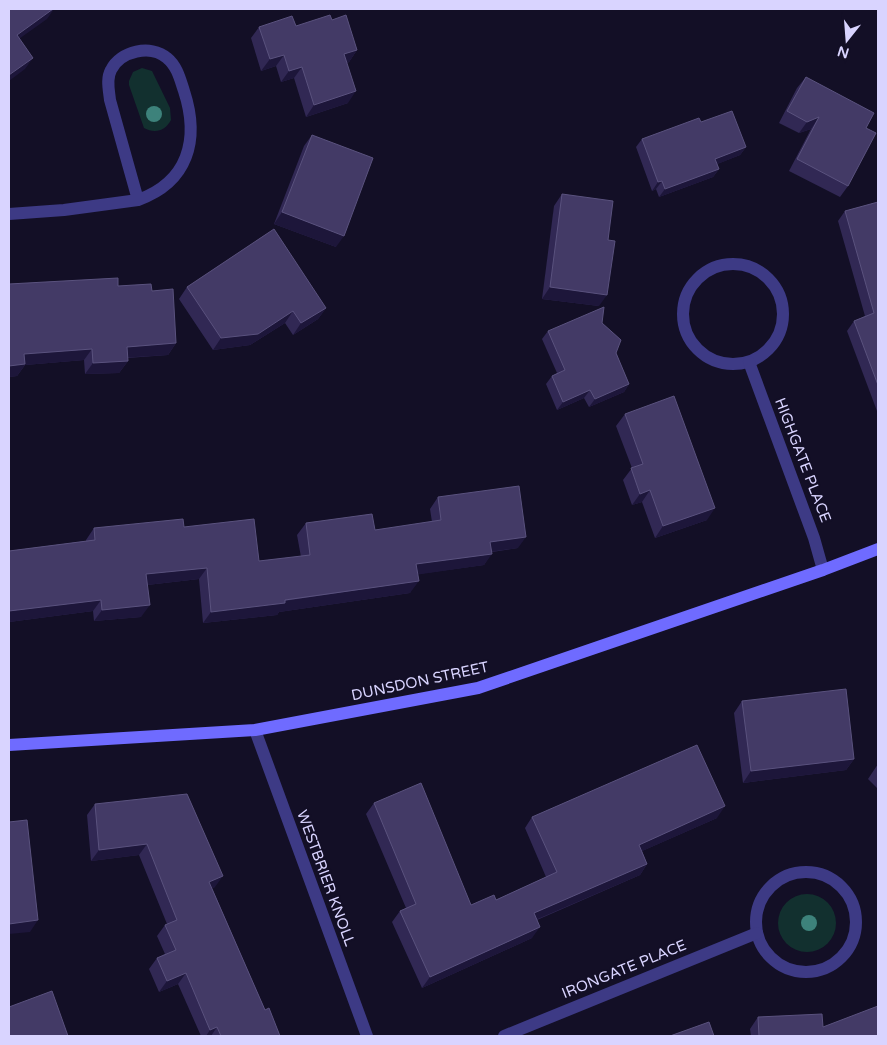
<svg xmlns="http://www.w3.org/2000/svg" width="887" height="1045" font-family="'Varela Round',sans-serif">
<rect width="100%" height="100%" fill="#130f26"/>
<g fill="#12302f">
<path d="M142 68 152 71 170 108 171 120C165 131 155 134 144 128L129 85V81L133 72Z"/>
<circle cx="807" cy="923" r="29"/>
</g>
<g fill="none" stroke-linecap="round" stroke-linejoin="round">
<g stroke="#3d3a85" stroke-width="12">
<path d="M9 214 64 210 138 200C188 182 200 140 184 91 180 79 177 66 167 58 151 44 120 51 111 70 106 79 109 90 110 100L138 200"/>
<circle cx="733" cy="314" r="50"/>
<path d="M749 362 814 538 823 570"/>
<path d="M255 730 367 1036"/>
<circle cx="806" cy="922" r="50"/>
<path d="M504 1036 757 933"/>
</g>
<path stroke="#6f6bff" stroke-width="12" d="M9 745 255 730 478 688 823 570 878 549"/>
</g>
<g fill="#3d827b">
<circle cx="154" cy="114" r="8"/>
<circle cx="809" cy="923" r="8"/>
</g>
<g fill="#312854">
<path d="M332 20 357 50 349 62 347 63 348 103 306 117 294 78 281 82 276 66 261 71 251 38 259 27 296 26Z"/>
<path d="M806 77 866 128 848 186 840 197 789 171 811 129 799 133 779 123 797 88Z"/>
<path d="M701 122 746 147 740 155 717 164 719 169 713 177 659 197 656 189 652 191 636 147 642 139Z"/>
<path d="M312 135 336 247 274 224 304 146Z"/>
<path d="M562 194 599 306 542 299 554 206Z"/>
<path d="M878 202V410L877 411 847 331 854 321 865 316 838 221 845 211Z"/>
<path d="M118 286 152 291 176 343 168 355 127 358 128 361 119 373 85 374 84 360 25 365 17 376 9 377Z"/>
<path d="M187 287 326 308 318 319 293 335 285 323 250 345 213 350 179 299Z"/>
<path d="M602 323 616 353 629 384 624 392 589 407 584 398 557 410 546 384 552 376 557 373 542 339 548 331Z"/>
<path d="M625 414 707 520 655 538 642 502 632 505 623 480 632 468 616 426Z"/>
<path d="M438 497 518 548 492 552 484 565 418 574 410 593 279 612 277 615 203 623 199 579 147 585 141 617 94 621 93 611 9 622V551L86 541V540L94 528 184 527 259 561 301 557 297 535 306 523 375 530 432 522 430 509Z"/>
<path d="M742 701 854 759 846 770 743 783 734 713Z"/>
<path d="M878 764V789L868 779Z"/>
<path d="M374 803 471 905 496 900 546 877 525 828 532 817 717 818 642 851 647 864 640 875 537 920 532 938 422 988 392 922 400 911 406 908 366 814Z"/>
<path d="M95 804 215 887 212 888 265 1010 280 1036H201L178 984 159 992 149 969 157 958 165 954 157 936 165 925 167 924 139 855 91 861 87 815Z"/>
<path d="M758 1017 823 1027 878 1036H751L750 1029Z"/>
</g>
<g fill="#1d163a">
<path d="M53 9H54L47 19 9 46 17 35Z"/>
<path d="M357 50 349 62 336 66 344 54Z"/>
<path d="M284 55 276 66 261 71 270 59Z"/>
<path d="M33 58 25 69 9 81V75Z"/>
<path d="M302 67 294 78 281 82 289 71Z"/>
<path d="M356 91 348 103 306 117 314 105Z"/>
<path d="M819 117 811 129 799 133 807 122Z"/>
<path d="M746 147 740 155 710 167 715 159Z"/>
<path d="M719 169 713 177 659 197 665 189Z"/>
<path d="M662 181 656 189 652 191 658 182Z"/>
<path d="M282 212 344 236 336 247 274 224Z"/>
<path d="M550 287 607 295 599 306 542 299Z"/>
<path d="M326 308 318 319 293 335 301 323Z"/>
<path d="M293 311 285 323 250 345 213 350 221 338Z"/>
<path d="M176 343 168 355 119 358 127 347Z"/>
<path d="M92 349 84 360 25 365 17 376 9 377V366L24 354Z"/>
<path d="M128 361 119 373 85 374 93 363Z"/>
<path d="M629 384 624 392 589 407 595 399Z"/>
<path d="M590 390 584 398 557 410 563 402Z"/>
<path d="M650 490 642 502 632 505 640 494Z"/>
<path d="M715 508 707 520 655 538 663 526Z"/>
<path d="M526 537 518 548 482 553 490 542Z"/>
<path d="M492 554 484 565 408 576 416 564Z"/>
<path d="M207 568 199 579 138 586 146 574Z"/>
<path d="M419 581 410 593 279 612 277 615 203 623 211 612Z"/>
<path d="M101 600 93 611 9 622V611Z"/>
<path d="M150 605 141 617 94 621 102 610Z"/>
<path d="M854 759 846 770 743 783 751 771Z"/>
<path d="M725 806 717 818 631 856 639 845Z"/>
<path d="M147 844 139 855 91 861 99 850Z"/>
<path d="M647 864 640 875 526 924 534 913Z"/>
<path d="M223 876 215 887 201 893 209 882Z"/>
<path d="M38 920 30 932 9 934V924Z"/>
<path d="M540 927 532 938 422 988 430 977Z"/>
<path d="M186 973 178 984 159 992 167 981Z"/>
<path d="M217 1027 211 1036H206L210 1030Z"/>
</g>
<g fill="#433a66" stroke="#5a527e">
<path d="M9 9H53L17 35 33 58 9 75Z"/>
<path d="M330 15 332 20 346 15 357 50 344 54 356 91 314 105 302 67 289 71 284 55 270 59 259 27 292 16 296 26Z"/>
<path d="M806 77 874 113 866 128 876 133 848 186 797 159 819 117 807 122 787 111Z"/>
<path d="M732 111 746 147 715 159 719 169 665 189 662 181 658 182 642 139 699 118 701 122Z"/>
<path d="M312 135 373 158 344 236 282 212Z"/>
<path d="M562 194 613 201 608 240 615 241 607 295 550 287Z"/>
<path d="M878 202V385L854 321 874 313 845 211Z"/>
<path d="M274 229 326 308 301 323 293 311 258 334 221 338 187 287Z"/>
<path d="M118 278V286L151 284 152 291 173 289 176 343 127 347 128 361 93 363 92 349 24 354 25 364 9 366V284Z"/>
<path d="M604 307 602 323 621 340 616 353 629 384 595 399 590 390 563 402 552 376 565 370 548 331Z"/>
<path d="M674 396 715 508 663 526 650 490 640 494 631 468 643 464 625 414Z"/>
<path d="M519 486 526 537 490 542 492 554 416 564 419 581 285 600V603L211 612 207 568 146 574 150 605 102 610 101 600 9 611V551L95 540 94 528 183 519 184 527 254 519 259 561 310 555 306 523 372 514 375 530 441 520 438 497Z"/>
<path d="M846 689 854 759 751 771 742 701Z"/>
<path d="M697 745 725 806 639 845 647 864 534 913 540 927 430 977 400 911 416 904 374 803 421 783 471 905 494 895 496 900 557 872 532 817Z"/>
<path d="M187 794 223 876 209 882 265 1010 269 1008 280 1036H221L217 1027 210 1030 186 973 167 981 157 958 176 950 165 925 177 920 147 844 99 850 95 804Z"/>
<path d="M27 820 38 920 9 924V822Z"/>
<path d="M52 991 68 1036H9V1007Z"/>
<path d="M878 1006V1036H759L758 1017 822 1014 823 1027Z"/>
<path d="M709 1022 714 1036H670Z"/>
</g>
<g text-anchor="middle" stroke-width="4" stroke-linejoin="round" paint-order="stroke">
<g font-size="15" fill="#d9d4ff" stroke="#130f26">
<text transform="translate(803 460) rotate(69)" y="5">HIGHGATE PLACE</text>
<text transform="translate(420 681) rotate(-12)" y="5">DUNSDON STREET</text>
<text transform="translate(326 878) rotate(70)" y="5">WESTBRIER KNOLL</text>
<text transform="translate(624 969) rotate(-22)" y="5">IRONGATE PLACE</text>
</g>
</g>
<rect width="887" height="1045" fill="none" stroke="#d9d4ff" stroke-width="20"/>
<g transform="translate(847 40) rotate(197)" stroke="#130f26" stroke-width="4" paint-order="stroke">
<path d="M0-4L9 19L0 12L-9 19Z" fill="#d9d4ff"/>
<text y="-8" font-size="14" font-weight="bold" text-anchor="middle" fill="#d9d4ff">N</text>
</g>
</svg>
